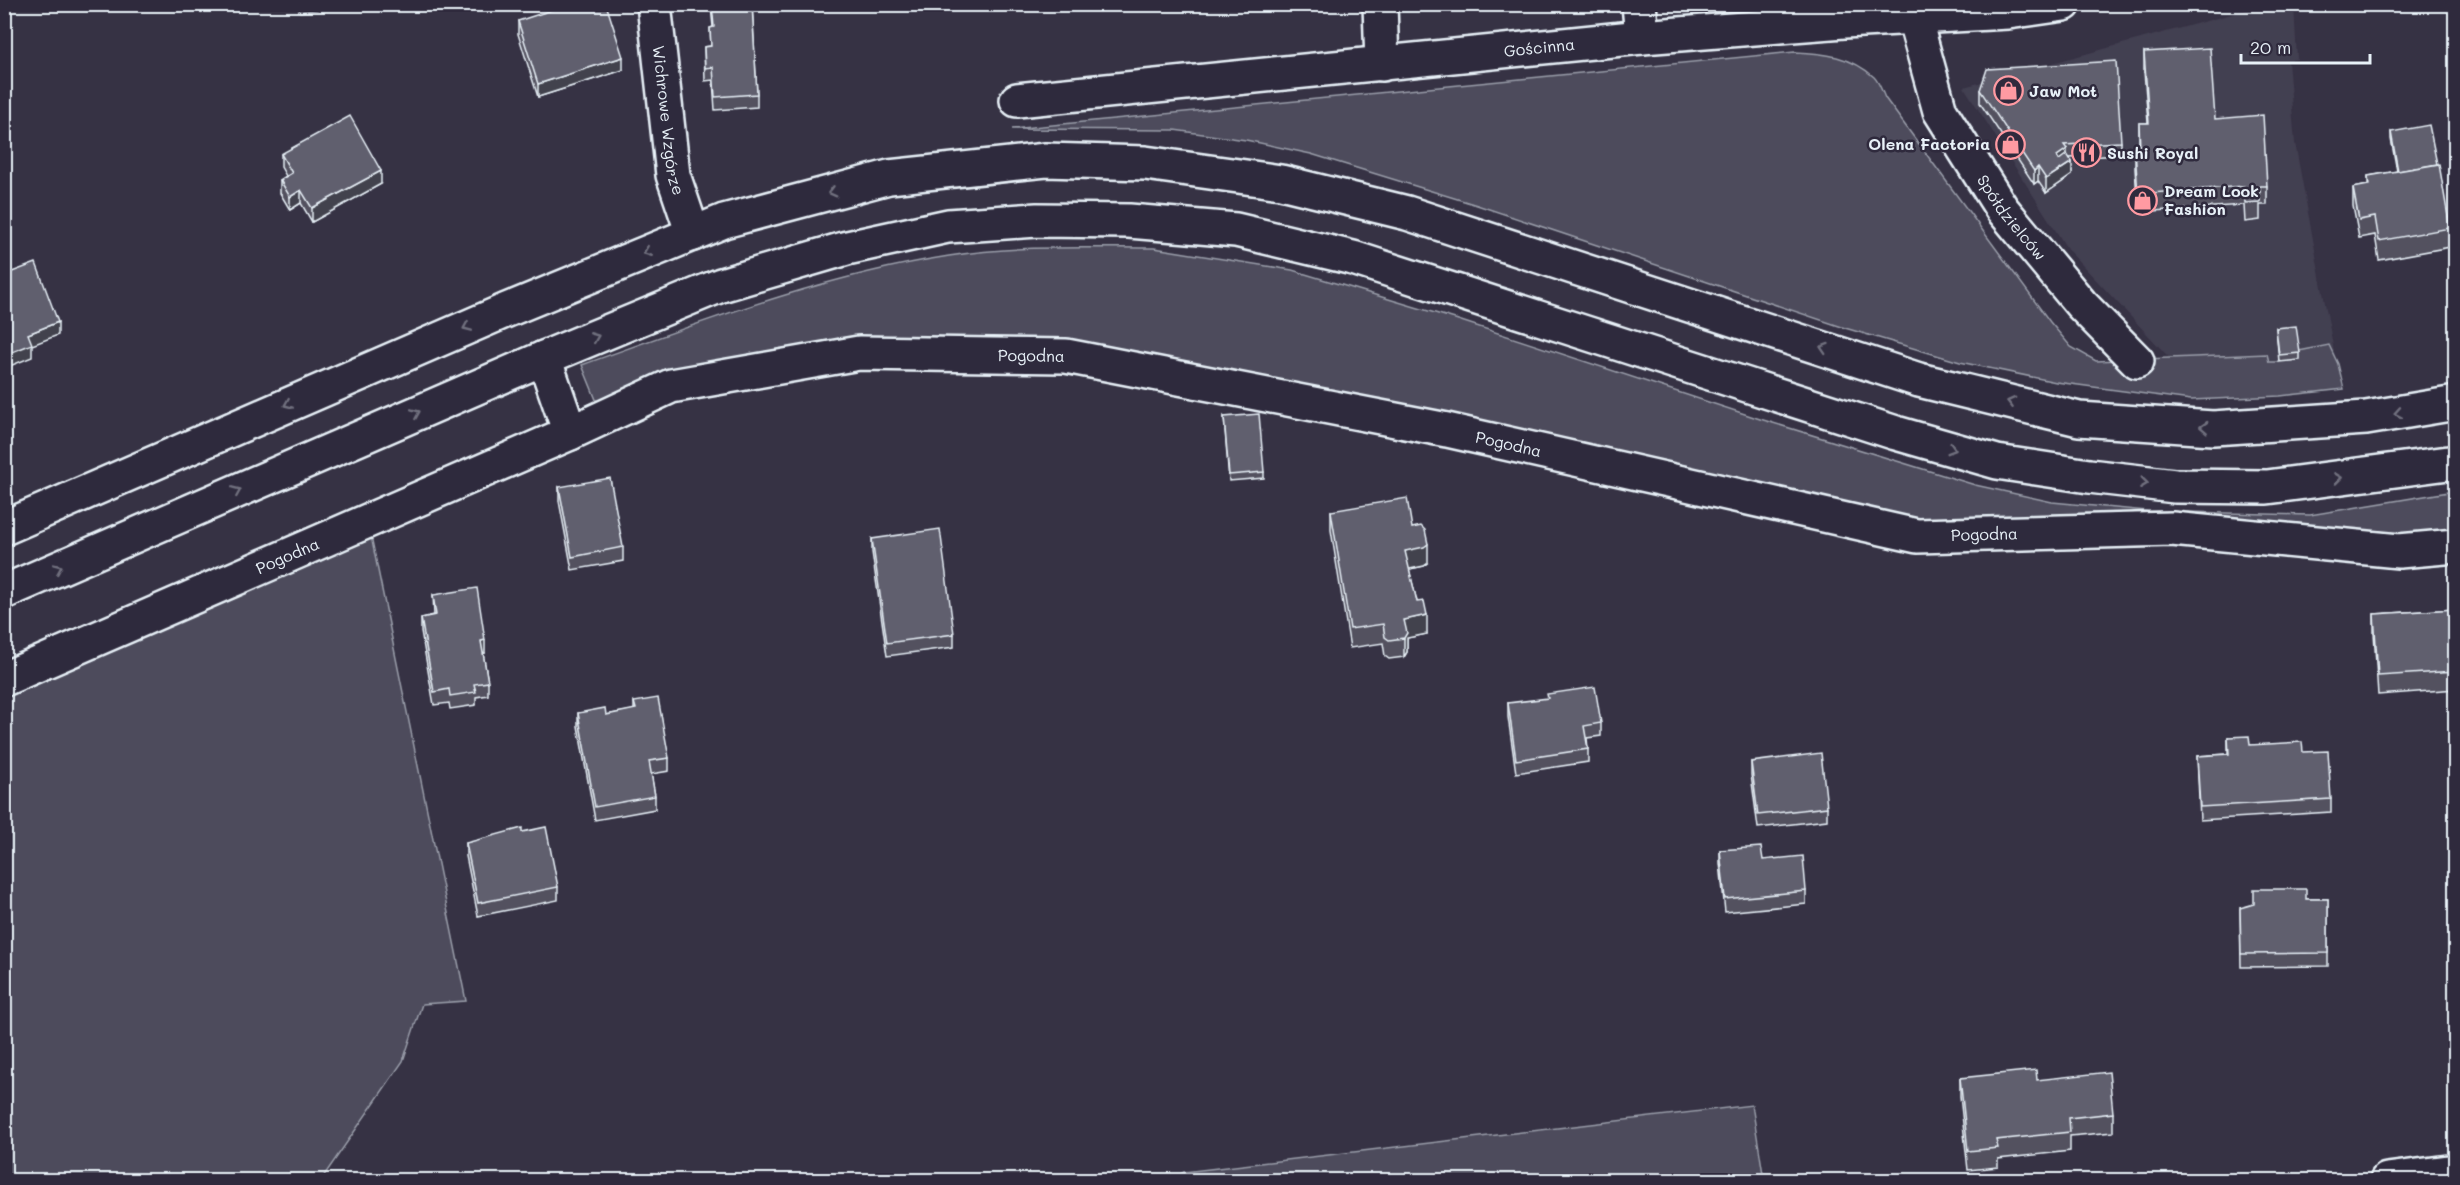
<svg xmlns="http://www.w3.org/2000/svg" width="2460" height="1185" font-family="Mali,sans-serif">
<rect width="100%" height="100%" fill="#363244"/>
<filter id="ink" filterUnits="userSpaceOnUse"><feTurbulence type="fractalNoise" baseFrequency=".0167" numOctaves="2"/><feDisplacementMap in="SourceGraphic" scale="12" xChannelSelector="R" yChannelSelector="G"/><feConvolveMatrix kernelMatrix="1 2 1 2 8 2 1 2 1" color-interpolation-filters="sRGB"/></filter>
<g filter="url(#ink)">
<path fill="#433f51" d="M2265 5H2294L2297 59 2288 61 2295 143 2336 362 2180 369 2068 250 1964 87Z"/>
<g fill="#4d4b5c" stroke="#9a9eaa" stroke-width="1.5">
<path d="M297 5H348L300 12Z"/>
<path d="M1795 52C1824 53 1851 56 1874 77 1879 82 1882 91 1885 98L2050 322 2071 347 2096 361 2267 354 2269 362H2279L2299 351 2329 345 2338 364 2344 389 2280 396 2191 400 2056 382 1960 362 1845 328 1477 205 1311 154 1246 140 1174 130 1012 129Z"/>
<path d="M1154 248 1292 270 1455 319 1760 419 1975 485 2052 502 2147 511 2310 515 2455 491V535L2403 540 1915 526 1386 411 854 345 599 407 582 365C702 322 822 276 949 256 1014 245 1088 248 1154 248Z"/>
<path d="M370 531 466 1001 422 1004 403 1061 321 1180H5L4 690Z"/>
<path d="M1752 1105 1764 1180H1171L1184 1172Z"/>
</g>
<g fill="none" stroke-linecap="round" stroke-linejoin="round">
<defs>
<g id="street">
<path id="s1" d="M654 4 673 175 693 234"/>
<path d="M1380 4 1382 64"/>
<path d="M1639 4 1642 37"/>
<path id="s2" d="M1914 17 1940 111 2002 209 2081 304 2137 361"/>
<path id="s3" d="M1017 100 1642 37 1844 21 2008 12 2064 4"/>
<path id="s4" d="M544 358 570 433 671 386 859 353 1066 356 1447 430 1917 536 2172 529 2399 551 2456 546"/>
<path id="s5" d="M4 679 570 433"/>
<path d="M2387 1180 2456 1171"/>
</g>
<g id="secondary">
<path d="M4 528 507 310 724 221 889 177 1046 160 1145 163 1281 182 1407 213 1919 380 2079 419 2213 428 2366 418 2456 403"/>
<path d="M4 592 544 358 721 285 847 248 948 226 1037 220 1129 221 1236 230 1353 258 1896 433 1997 462 2089 476 2175 486 2267 487 2456 462"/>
</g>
</defs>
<use href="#street" stroke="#e8f1f8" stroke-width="38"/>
<use href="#secondary" stroke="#e8f1f8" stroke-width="38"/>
<use href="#street" stroke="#2f2a3d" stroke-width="33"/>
<use href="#secondary" stroke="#2f2a3d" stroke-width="33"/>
</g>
<g fill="#53515f" stroke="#e8f1f8" stroke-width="1.5">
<path d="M704 4H752L757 94V107L715 110 713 80 705 81 704 47 711 46 710 28 713 27 711 7H704Z"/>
<path d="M518 21 623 70 538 97 518 34Z"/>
<path d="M2144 52 2215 119 2267 186V205H2260V220L2245 222 2244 205 2138 212 2135 169V150H2139V123H2148L2144 71Z"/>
<path d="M1980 90 2121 142V155L2070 158 2072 175 2046 193 2038 181 2034 184 1980 103Z"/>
<path d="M2391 132 2437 164 2450 228V247L2379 260 2375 235 2359 238 2353 206V188L2368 185V176L2397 171 2391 139Z"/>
<path d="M281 154 381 184 312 222 301 203 290 210 280 193V180L286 176 281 167Z"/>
<path d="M2276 328 2300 353V360L2279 362Z"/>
<path d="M1224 417 1264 472V478L1229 481Z"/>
<path d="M559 487 623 547V561L572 570 559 501Z"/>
<path d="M1331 511 1428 563 1424 566 1409 569 1417 602 1427 634 1407 638V652L1404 657 1389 659 1385 656 1383 643 1350 648 1331 530Z"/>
<path d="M872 539 954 634V647L887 656 872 552Z"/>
<path d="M433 595 485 653 483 654 488 682V695L476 697V705L450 709 449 703 434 705 421 631V618L434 615Z"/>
<path d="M2456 609V689L2378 695 2374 633V614Z"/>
<path d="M634 702 669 758V771L651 774 655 796V809L595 820 578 726V713L606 715 634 710Z"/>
<path d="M1508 703 1601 723V736L1587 738 1588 749V762L1516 773 1508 717Z"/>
<path d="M2228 737 2250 745 2303 752 2331 799V812L2200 820 2197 756 2228 754Z"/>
<path d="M1751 762 1827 807V820L1758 828 1751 775Z"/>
<path d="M522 832 558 887V900L478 916 466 856V843Z"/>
<path d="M1720 850 1763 860 1806 891V904L1725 912 1720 863Z"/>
<path d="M2306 899H2328V966L2241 967 2240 908Z"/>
<path d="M1960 1078 2037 1080 2113 1113V1132L2070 1136V1151L1998 1159V1167L1968 1170 1960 1096Z"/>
</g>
<g fill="#43424d" stroke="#e8f1f8" stroke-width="1.5">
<path d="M623 57V70L538 97V84Z"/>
<path d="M2067 149V162L2057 169V156Z"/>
<path d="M2072 162V175L2046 193V179Z"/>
<path d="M2038 167V181L2034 184V171Z"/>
<path d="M381 171V184L312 222V208Z"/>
<path d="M301 190V203L290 210V197Z"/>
<path d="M58 322V335L32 345V357L5 368V355L28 334Z"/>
<path d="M1428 544V563L1424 566 1405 570V551Z"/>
<path d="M1427 615V634L1407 638V652L1404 657V620Z"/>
<path d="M485 640V653L481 654V641Z"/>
</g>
<g fill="#605e6e" stroke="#e8f1f8" stroke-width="1.5">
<path d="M570 4H606L623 57 538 84 518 21Z"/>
<path d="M712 4H752L757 94 715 97 713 67 705 68 704 47 711 46 710 28 714 27Z"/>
<path d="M2210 48 2215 119 2263 115 2267 186H2260V202L2245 203 2244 186 2138 194 2135 150H2140L2139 123H2149L2144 52Z"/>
<path d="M2116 61 2121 142 2064 145 2067 149 2057 156 2059 160 2067 154 2072 162 2046 179 2038 167 2034 171 1980 90 1987 69Z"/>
<path d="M350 116 381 171 312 208 301 190 290 197 280 180 292 173 281 154Z"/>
<path d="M2429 125 2437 164 2398 171 2391 132Z"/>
<path d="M2439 164 2450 228 2379 241 2375 217 2359 220 2353 188 2369 185 2368 176Z"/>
<path d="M36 263 58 322 28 334 32 344 5 355 4 275Z"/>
<path d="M2296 326 2300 353 2279 355 2276 328Z"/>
<path d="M1259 414 1264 472 1229 475 1224 417Z"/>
<path d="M610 478 623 547 572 557 559 487Z"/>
<path d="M1407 498 1412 528 1421 526 1425 530 1428 544 1424 547 1405 551 1417 602 1424 601 1427 615 1404 620 1407 633 1404 638 1389 640 1385 637 1383 624 1350 629 1331 511Z"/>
<path d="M940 529 954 634 887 643 872 539Z"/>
<path d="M477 588 485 640 481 641 488 682 474 684 476 692 450 696 449 689 434 692 421 618 436 615 433 595Z"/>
<path d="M2456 609V671L2378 676 2374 614Z"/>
<path d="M1595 687 1601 723 1584 726 1588 749 1516 760 1508 703 1548 698 1547 694Z"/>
<path d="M658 698 669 758 649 761 655 796 595 807 578 713 605 708 606 715 636 709 634 702Z"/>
<path d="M2249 736 2250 745 2302 742 2303 752 2328 751 2331 799 2200 807 2197 756 2229 754 2228 737Z"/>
<path d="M1821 753 1827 807 1758 815 1751 762Z"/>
<path d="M546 827 558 887 478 903 466 843 522 828V832Z"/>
<path d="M1761 847 1763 860 1803 856 1806 891 1725 899 1720 850Z"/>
<path d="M2254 889H2306V899H2328V953L2241 954 2240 908 2254 904Z"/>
<path d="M2036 1070 2037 1080 2109 1072 2113 1113 2069 1118 2070 1132 1996 1140 1998 1148 1968 1151 1960 1078Z"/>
</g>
<defs><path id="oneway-chevron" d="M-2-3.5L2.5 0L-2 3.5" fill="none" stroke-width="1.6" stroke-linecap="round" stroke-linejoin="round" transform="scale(1.5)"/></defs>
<g stroke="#70707e">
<use href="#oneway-chevron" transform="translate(832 192) rotate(165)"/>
<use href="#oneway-chevron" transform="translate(647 252) rotate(158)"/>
<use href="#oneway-chevron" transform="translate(467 327) rotate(157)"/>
<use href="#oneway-chevron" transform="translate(595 337) rotate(-22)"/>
<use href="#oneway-chevron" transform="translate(1824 348) rotate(-162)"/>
<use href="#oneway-chevron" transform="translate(2011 402) rotate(-166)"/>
<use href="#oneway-chevron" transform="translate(288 404) rotate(157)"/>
<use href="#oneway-chevron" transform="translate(416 413) rotate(-23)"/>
<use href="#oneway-chevron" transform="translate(2398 413) rotate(170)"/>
<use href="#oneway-chevron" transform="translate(2204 427) rotate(-177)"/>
<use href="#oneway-chevron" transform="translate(1952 449) rotate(16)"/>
<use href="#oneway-chevron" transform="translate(2338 478) rotate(-7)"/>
<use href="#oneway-chevron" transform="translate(2144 483) rotate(7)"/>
<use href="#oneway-chevron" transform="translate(237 491) rotate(-23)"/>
<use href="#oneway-chevron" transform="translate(58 568) rotate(-23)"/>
</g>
</g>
<defs>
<symbol id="shop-ring" viewBox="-11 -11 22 22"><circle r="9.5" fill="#2f2a3d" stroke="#ff9aa2" stroke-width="1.5"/><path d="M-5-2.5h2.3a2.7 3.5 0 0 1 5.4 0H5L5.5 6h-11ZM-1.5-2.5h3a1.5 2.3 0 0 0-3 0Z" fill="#ff9aa2"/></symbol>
<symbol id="restaurant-ring" viewBox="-11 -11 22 22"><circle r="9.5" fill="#2f2a3d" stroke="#ff9aa2" stroke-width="1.5"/><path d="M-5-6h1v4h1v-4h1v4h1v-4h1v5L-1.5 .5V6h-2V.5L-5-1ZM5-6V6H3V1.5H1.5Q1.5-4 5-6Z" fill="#ff9aa2"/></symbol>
</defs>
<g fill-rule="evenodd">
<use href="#shop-ring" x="1992" y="74" width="33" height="33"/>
<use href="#shop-ring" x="1994" y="128" width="33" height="33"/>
<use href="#restaurant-ring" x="2070" y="136" width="33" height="33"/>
<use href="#shop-ring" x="2126" y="184" width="33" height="33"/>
</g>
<g text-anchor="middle" stroke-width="5" stroke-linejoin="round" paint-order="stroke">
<g font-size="16" fill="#e8f1f8" stroke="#2f2a3d">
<text dy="6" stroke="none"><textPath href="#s3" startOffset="525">Gościnna</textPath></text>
<text dy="6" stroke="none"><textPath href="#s1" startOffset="117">Wichrowe Wzgórze</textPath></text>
<text dy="6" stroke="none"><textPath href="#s2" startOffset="226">Spółdzielców</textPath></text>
<text dy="6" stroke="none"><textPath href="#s4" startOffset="554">Pogodna</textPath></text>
<text dy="6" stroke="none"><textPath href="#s4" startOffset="1040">Pogodna</textPath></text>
<text dy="6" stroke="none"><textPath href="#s4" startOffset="1526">Pogodna</textPath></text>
<text dy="6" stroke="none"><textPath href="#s5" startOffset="309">Pogodna</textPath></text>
</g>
<g font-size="16" font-weight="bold" fill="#e8f1f8" stroke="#2f2a3d" text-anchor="start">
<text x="2029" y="97">Jaw Mot</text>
<text x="1990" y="150" text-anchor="end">Olena Factoria</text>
<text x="2107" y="159">Sushi Royal</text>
<text x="2164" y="197">Dream Look<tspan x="2164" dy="18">Fashion</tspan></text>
</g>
</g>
<rect width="2460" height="1185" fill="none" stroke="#2f2a3d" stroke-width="24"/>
<rect x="12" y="12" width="2436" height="1161" fill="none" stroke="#e8f1f8" stroke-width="2" filter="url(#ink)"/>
<path d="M2241 54v9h129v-9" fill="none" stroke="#e8f1f8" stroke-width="3"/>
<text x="2250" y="54" font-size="18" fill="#e8f1f8" stroke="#2f2a3d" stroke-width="4.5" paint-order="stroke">20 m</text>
</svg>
